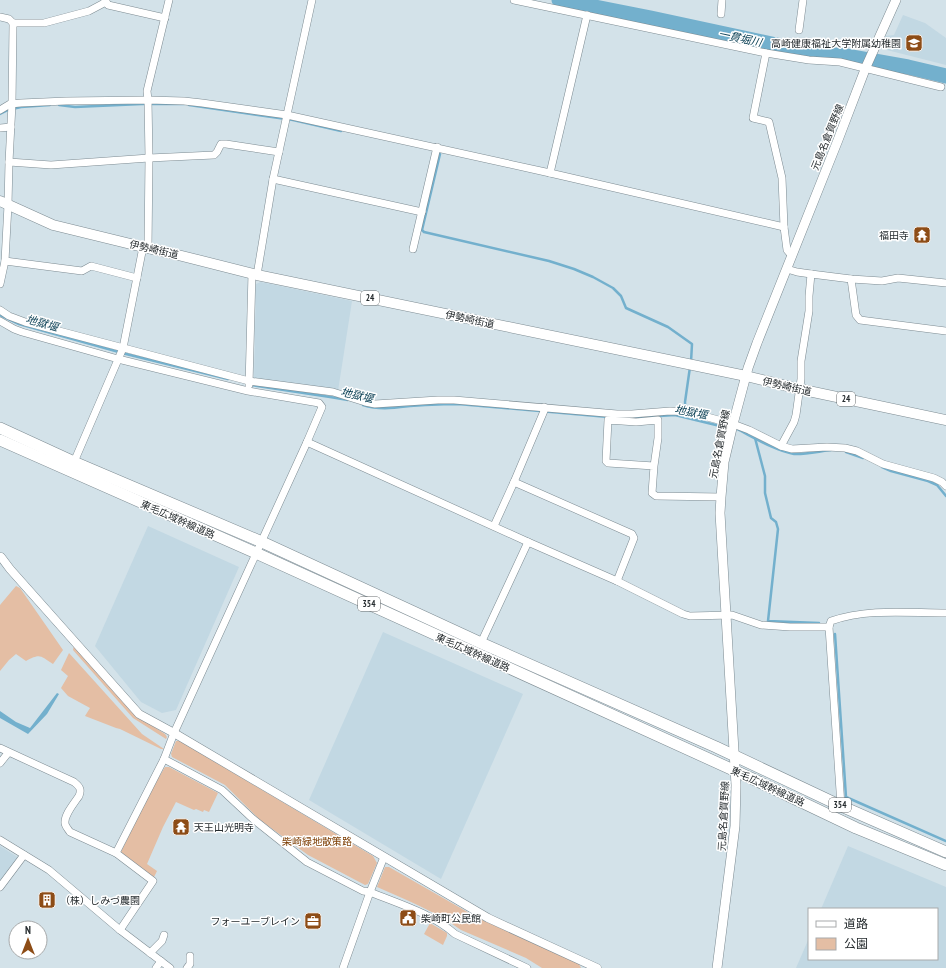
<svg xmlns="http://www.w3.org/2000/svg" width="946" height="968" font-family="'PT Sans Narrow','Noto Sans JP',sans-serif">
<rect width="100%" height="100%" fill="#d3e2e9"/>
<g fill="#c2d8e3">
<path d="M903 15 925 23 946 38V65L879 48 885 36 894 35Z"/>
<path d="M261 282 352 301 338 391 254 379 256 284Z"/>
<path d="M148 526 239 567 176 710 162 713 141 702 95 646Z"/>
<path d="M383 632 523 694 441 879 309 800Z"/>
<path d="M0 846 19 858 0 883Z"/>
<path d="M848 846 946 887V968H796L809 938V959H937V909H821Z"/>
</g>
<g fill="#e4bea4">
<path d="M16 586 20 588 63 650 53 664C40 656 41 653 26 661L16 654 9 660 0 671V605Z"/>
<path d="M74 645 137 716 165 734 167 737 166 739 133 718 73 650Z"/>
<path d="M69 653 142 734 164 749H161L120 729 116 728 85 716 90 708 68 696 61 688 68 676 61 670Z"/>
<path d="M176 741H180L373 856 377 863 368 884 365 885 308 855 260 820 225 785 172 757 171 754Z"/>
<path d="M165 767H169L218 793 209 812 204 810 203 812 196 809 194 810 176 802 163 827 147 864 157 871 154 877 122 855 121 852C135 823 148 794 165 767Z"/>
<path d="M385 867H389L478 918 579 964 581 968H542L526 958 461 930C435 911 406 900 377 887Z"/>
<path d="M430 923 447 933V936L443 945 424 934Z"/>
</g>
<path fill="#73b0cd" d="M57 693 59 694 47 714 28 734 0 718V711L16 722 30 728Z"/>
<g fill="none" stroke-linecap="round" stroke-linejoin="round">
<g stroke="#73b0cd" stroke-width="2.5">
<path d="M59 105 75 107 142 104H184"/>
<path d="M189 105 293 120 341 131"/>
<path d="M0 114 8 110 21 107 50 105"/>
<path d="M438 153 440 154 422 230 424 232 549 261 574 269 593 277 613 288 621 296 626 308 668 327 692 344 691 362"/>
<path d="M0 315 19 324 126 354 228 379"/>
<path d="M251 385 330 397 348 400"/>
<path d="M363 405C379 410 393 408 410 406 426 405 442 404 458 404L608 417"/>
<path d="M686 417 685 402 690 367"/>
<path d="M629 418 675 415 720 426"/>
<path d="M737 429C753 437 776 451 794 454 803 455 821 451 831 450"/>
<path d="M755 438 765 476V493L771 518 776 522 778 529 768 621 819 623"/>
<path d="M846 452 863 458"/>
<path d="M882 467 891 471 928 481 937 485 946 496"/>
<path d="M835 634 846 797 946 841"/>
</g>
<path stroke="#73b0cd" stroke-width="15" d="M559 0 651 18 813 53 846 56 908 67 946 76"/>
<defs>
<g id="minor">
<path d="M105 0 108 5 165 18"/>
<path d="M514 0 766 53 809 60 840 62 941 87"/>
<path d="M721 14 722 0"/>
<path d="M0 17 9 19 13 23V25L12 104 9 162 8 205 5 261 0 284"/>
<path d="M13 23H44L89 11 106 2"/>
<path d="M799 30 803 0"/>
<path d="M766 53 753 118 769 122 782 178 784 227 787 250 792 256"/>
<path d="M0 110 10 104 21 103 66 101 148 100 184 101 202 103 287 115 550 173 784 227"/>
<path d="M0 128 11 127"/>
<path d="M9 162 51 165 149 158 214 155 217 152 221 144H226L279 152"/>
<path d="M550 173 587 15"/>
<path d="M273 179 422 212"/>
<path d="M148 248 149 158 148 100 147 91 169 0"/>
<path d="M413 249 437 147"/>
<path d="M5 261 82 271 91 266 137 278"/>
<path d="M787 269 797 272 811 274 851 279 882 281 898 278 946 283"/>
<path d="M257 275 273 179 312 0"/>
<path d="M851 279 856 315 860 320 946 331"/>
<path d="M0 310 9 316 25 322 249 381 333 392 365 402 375 404 438 400H454L617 414H632L670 411 689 412 733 424 749 430 781 446 792 449 827 447 845 448 857 451 883 464 934 478 942 482 946 486"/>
<path d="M0 321 14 329 22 332 118 359 248 391 319 403 322 407 307 442 174 733 164 759 116 853 153 881 120 930"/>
<path d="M249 385 252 273"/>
<path d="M307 442 528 542 617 581 683 614 690 616 732 615 761 625 790 627H829L831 621C868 608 908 613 946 613"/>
<path d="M781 446 794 422 796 415 801 379V361L809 311V296L811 274"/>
<path d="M74 462 123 348 143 247"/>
<path d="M654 466 608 463 606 461 608 420 636 422 658 420V438L654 466 652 493 656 496 721 497"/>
<path d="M514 482 632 534 634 538 617 581"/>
<path d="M494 526 514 482 544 411V407"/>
<path d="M829 627 841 806"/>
<path d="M481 643 528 542"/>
<path d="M0 748 74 782C79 786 82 789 79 796 75 802 64 815 65 823 65 826 68 829 70 832L116 853"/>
<path d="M164 759 222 790 253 819 307 862 363 891 370 892C399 904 431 913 455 934L527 968"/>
<path d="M0 763 8 753"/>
<path d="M0 840 49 870 120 930 170 968"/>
<path d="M0 887 24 855"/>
<path d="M150 953 162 941 164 935"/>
<path d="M156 968 161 961"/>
<path d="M187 968 190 964V956"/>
<path d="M343 968 370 892 384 857"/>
</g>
<path id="tertiary" d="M1 557 10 569 139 714 174 733 488 918 597 968"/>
<path id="secondary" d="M717 968 735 826 736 785 720 513 721 497 724 462 733 424 748 368 757 343 838 140 866 67 896 0"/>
<path id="primary" d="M0 201 53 225 143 247 182 256 257 275 746 376 799 389 946 420"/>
<g id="trunk">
<path d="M0 428 74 462 262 542 481 643 716 747 841 806 946 852"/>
<path d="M0 440 256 553 476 653 753 779 856 828 946 865"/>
</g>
</defs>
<use href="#minor" stroke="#7d8b92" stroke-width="8"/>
<use href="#tertiary" stroke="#7d8b92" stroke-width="9"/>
<use href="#secondary" stroke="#7d8b92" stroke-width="10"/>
<use href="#primary" stroke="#7d8b92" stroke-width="11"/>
<use href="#trunk" stroke="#7d8b92" stroke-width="12"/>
<use href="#minor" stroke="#fff" stroke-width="7"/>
<use href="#tertiary" stroke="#fff" stroke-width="8"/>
<use href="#secondary" stroke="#fff" stroke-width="9"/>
<use href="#primary" stroke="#fff" stroke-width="10"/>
<use href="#trunk" stroke="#fff" stroke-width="11"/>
</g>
<defs>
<symbol id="school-square" viewBox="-11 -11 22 22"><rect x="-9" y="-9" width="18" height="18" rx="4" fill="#8d4c16" stroke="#fff"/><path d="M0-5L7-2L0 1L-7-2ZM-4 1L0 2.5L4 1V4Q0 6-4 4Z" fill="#fff"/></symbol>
<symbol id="temple-square" viewBox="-11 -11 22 22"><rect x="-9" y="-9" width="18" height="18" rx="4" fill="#8d4c16" stroke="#fff"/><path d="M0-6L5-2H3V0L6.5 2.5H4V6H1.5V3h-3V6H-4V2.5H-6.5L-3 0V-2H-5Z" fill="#fff"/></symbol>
<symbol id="building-square" viewBox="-11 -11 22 22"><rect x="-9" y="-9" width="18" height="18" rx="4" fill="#8d4c16" stroke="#fff"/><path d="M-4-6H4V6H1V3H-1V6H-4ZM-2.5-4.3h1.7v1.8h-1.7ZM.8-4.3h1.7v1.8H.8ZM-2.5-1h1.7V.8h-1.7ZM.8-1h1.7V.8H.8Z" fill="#fff"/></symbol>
<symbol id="civic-square" viewBox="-11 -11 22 22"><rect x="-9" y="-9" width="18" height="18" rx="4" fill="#8d4c16" stroke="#fff"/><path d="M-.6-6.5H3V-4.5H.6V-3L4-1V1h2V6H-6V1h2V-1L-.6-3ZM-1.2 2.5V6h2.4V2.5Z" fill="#fff"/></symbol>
<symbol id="office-square" viewBox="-11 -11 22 22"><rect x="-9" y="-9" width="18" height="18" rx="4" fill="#8d4c16" stroke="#fff"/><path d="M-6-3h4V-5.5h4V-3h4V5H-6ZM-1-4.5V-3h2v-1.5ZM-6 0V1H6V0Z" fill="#fff"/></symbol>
</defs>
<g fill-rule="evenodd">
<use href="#school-square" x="904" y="33" width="20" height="20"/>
<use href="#temple-square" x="912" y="225" width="20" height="20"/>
<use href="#temple-square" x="171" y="817" width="20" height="20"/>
<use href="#building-square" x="37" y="890" width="20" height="20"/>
<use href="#civic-square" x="398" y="908" width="20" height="20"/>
<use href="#office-square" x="303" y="911" width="20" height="20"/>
</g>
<g text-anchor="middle" stroke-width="3" stroke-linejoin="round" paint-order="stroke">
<g fill="#fff" stroke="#666b6d" stroke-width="1">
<rect x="361" y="291" width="18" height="14" rx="3"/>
<rect x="837" y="392" width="18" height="14" rx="3"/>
<rect x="358" y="597" width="22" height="14" rx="3"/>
<rect x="829" y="798" width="22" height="14" rx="3"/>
</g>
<g font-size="9" font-weight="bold" fill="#252b2e">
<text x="370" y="301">24</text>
<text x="846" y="402">24</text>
<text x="369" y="607">354</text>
<text x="840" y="808">354</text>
</g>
<g font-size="10" fill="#252b2e" stroke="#fff" text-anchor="end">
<text x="901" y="47">高崎健康福祉大学附属幼稚園</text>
<text x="909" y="239">福田寺</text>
<text x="194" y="831" text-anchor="start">天王山光明寺</text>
<text x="60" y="904" text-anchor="start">（株）しみづ農園</text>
<text x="421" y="922" text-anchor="start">柴崎町公民館</text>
<text x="300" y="925">フォーユーブレイン</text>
</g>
<g font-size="10" fill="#252b2e" stroke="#fff">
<text transform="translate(827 137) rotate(-68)" y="4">元島名倉賀野線</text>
<text transform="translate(154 249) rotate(13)" y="4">伊勢崎街道</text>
<text transform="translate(470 319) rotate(12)" y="4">伊勢崎街道</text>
<text transform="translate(787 386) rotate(13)" y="4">伊勢崎街道</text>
<text transform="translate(719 444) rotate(-79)" y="4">元島名倉賀野線</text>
<text transform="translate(178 519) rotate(24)" y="4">東毛広域幹線道路</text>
<text transform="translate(473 652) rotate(24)" y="4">東毛広域幹線道路</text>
<text transform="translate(768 786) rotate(25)" y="4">東毛広域幹線道路</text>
<text transform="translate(723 816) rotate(-87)" y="4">元島名倉賀野線</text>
</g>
<g font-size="10" fill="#7f4107" stroke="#fff">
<text x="317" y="845">柴崎緑地散策路</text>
</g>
<g font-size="11" font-style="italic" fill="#083e53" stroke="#fff">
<text transform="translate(740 38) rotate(12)" y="4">一貫堀川</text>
<text transform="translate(42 323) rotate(16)" y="4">地獄堰</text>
<text transform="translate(357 395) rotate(13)" y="4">地獄堰</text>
<text transform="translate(691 412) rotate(11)" y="4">地獄堰</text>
</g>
</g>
<rect x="808" y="908" width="130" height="52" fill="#ffffff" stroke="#a8aaab"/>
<rect x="816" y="921" width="20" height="6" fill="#ffffff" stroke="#a8aaab"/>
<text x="844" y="928" font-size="12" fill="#252b2e">道路</text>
<rect x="816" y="938" width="20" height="12" fill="#e4bea4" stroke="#a8aaab"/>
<text x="844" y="948" font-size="12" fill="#252b2e">公園</text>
<g transform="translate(28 940)"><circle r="19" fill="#ffffff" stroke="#a8aaab"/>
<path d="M0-3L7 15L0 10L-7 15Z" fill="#8d4c16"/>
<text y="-6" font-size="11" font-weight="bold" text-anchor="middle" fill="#252b2e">N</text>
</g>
</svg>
